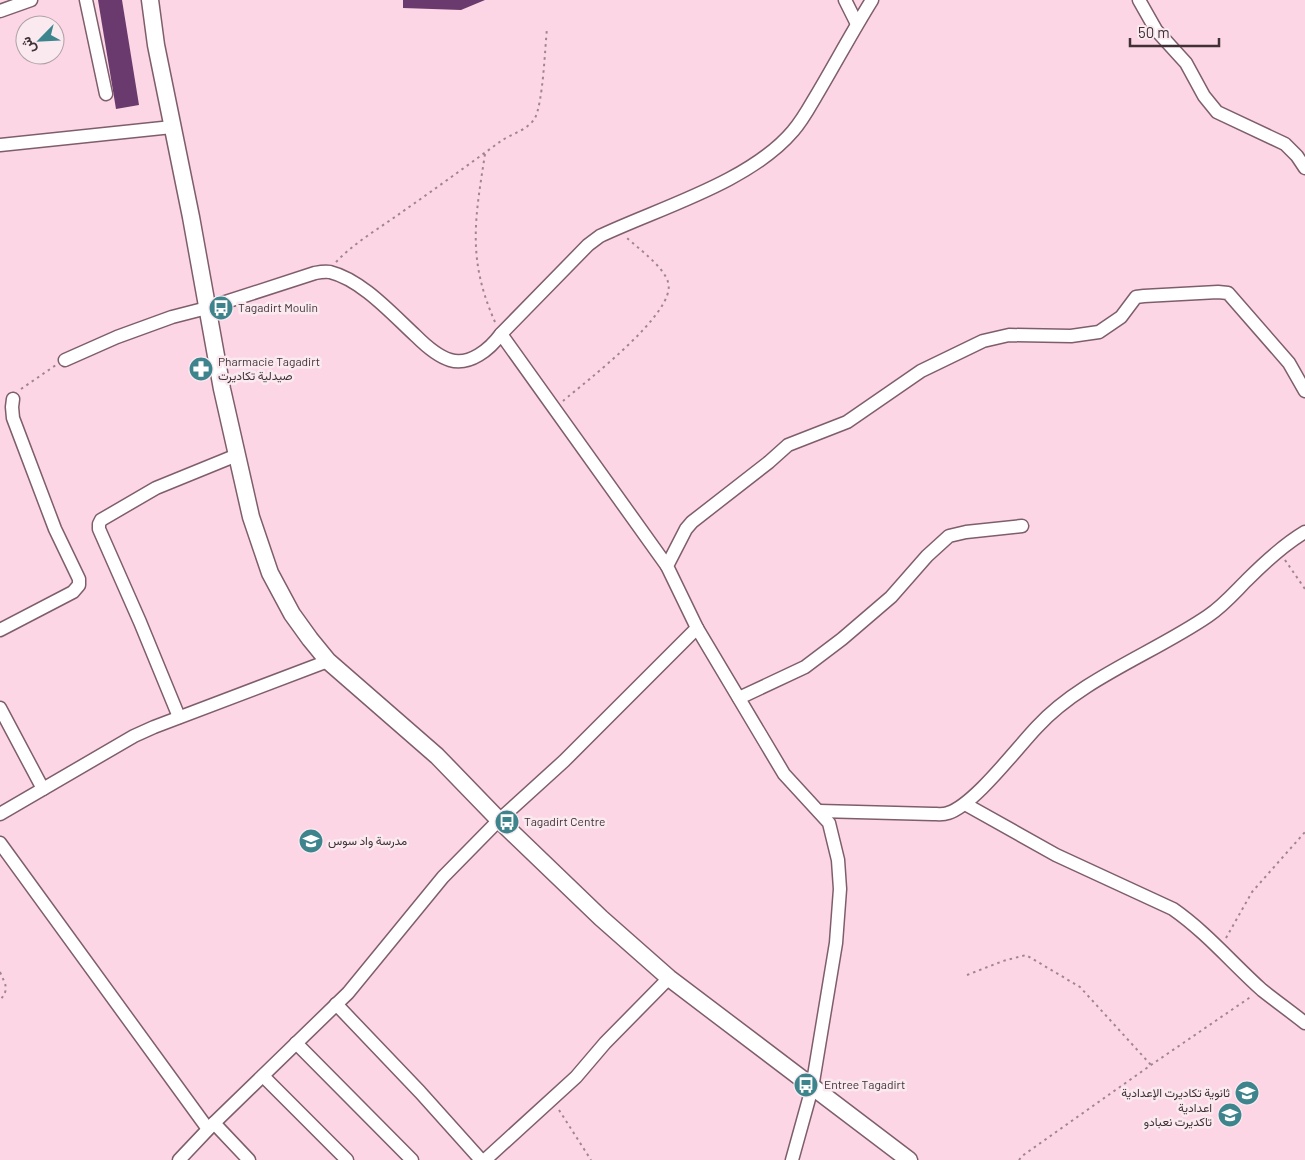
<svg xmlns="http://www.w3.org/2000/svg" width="1305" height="1160" font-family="Barlow,Vazirmatn,sans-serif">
<rect width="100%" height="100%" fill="#fcd6e4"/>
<g fill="#6a3a6e">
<path d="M98 0H122L139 105 116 109Z"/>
<path d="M403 0H485L461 10 403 8Z"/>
</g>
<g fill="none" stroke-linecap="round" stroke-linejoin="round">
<defs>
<g id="minor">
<path d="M86 0 106 94"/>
<path d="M845 0 857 24"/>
<path d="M1139 0 1156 30 1186 63 1204 96 1217 112 1285 144 1297 156 1305 168"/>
<path d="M0 11 31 0"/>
<path d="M0 145 172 127"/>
<path d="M501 334 667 566"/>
<path d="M65 360 117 337 172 317 207 308 315 273C320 272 325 271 330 272 362 280 392 314 416 336 425 345 437 356 450 360 470 366 490 349 501 334L588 245 600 236C659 208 750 182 793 131 802 121 809 108 816 96 835 64 852 32 872 0"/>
<path d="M697 628 784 774 829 823 838 860 840 889 836 943 812 1088 792 1160"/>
<path d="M0 630 73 592 79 585V579L55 529 13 418 12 407 13 399"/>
<path d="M739 698 805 667 842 639 891 597 927 556 949 536 966 532 1022 526"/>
<path d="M0 708 43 789"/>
<path d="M179 717 140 622 99 529V524L101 520 156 488 237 455"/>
<path d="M965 804 1056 855 1173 909C1206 932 1232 963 1262 990 1276 1001 1291 1012 1305 1023"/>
<path d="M819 811 933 814C937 814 943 815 948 813 974 805 1016 749 1037 727 1081 679 1154 653 1208 616 1223 606 1234 593 1247 580 1265 562 1283 545 1305 532"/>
<path d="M0 814 134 736 154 727 328 661"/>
<path d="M0 843 208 1129"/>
<path d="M336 1004 420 1092 481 1160"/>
<path d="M296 1043 412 1160"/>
<path d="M263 1076 347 1160"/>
<path d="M214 1123 249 1160"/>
<path d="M179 1160 214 1123 348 993 443 877 499 820 564 761 697 628 667 566 686 529 692 522 769 462 788 445 847 422 921 371 983 341 1009 335 1071 336 1099 332 1121 317 1136 297 1144 296 1218 292 1228 293 1289 363 1305 391"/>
<path d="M485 1160 576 1077 605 1043 669 978"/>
</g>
<path id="tertiary" d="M150 0 156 45 191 217 222 389 251 517 270 573 292 614 310 639 328 661 437 756 499 820 601 918 669 978 909 1160"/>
</defs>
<use href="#minor" stroke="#7f5e6b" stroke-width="15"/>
<use href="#tertiary" stroke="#7f5e6b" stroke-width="19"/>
<g stroke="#a0858f" stroke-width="2" stroke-dasharray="2.5 4" stroke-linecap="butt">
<path d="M485 154C475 219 467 259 495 322"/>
<path d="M336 262C355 242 380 228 402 212 435 189 468 165 501 141 511 134 528 130 535 118 543 102 545 48 547 28"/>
<path d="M21 389 56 365"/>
<path d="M563 401C585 382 678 312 668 282 663 266 639 249 627 238"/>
<path d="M1285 560 1305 589"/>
<path d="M1226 938 1252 892 1305 832"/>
<path d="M0 972C5 984 10 989 0 1000"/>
<path d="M967 975 1003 961 1026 955 1080 987 1151 1065"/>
<path d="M559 1110 591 1160"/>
<path d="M1019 1160 1022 1156 1151 1065 1252 996"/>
</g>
<use href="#minor" stroke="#fff" stroke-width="12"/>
<use href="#tertiary" stroke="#fff" stroke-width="16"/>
</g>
<defs>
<symbol id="bus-disc" viewBox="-11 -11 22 22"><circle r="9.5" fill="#3d848d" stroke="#faeaf0"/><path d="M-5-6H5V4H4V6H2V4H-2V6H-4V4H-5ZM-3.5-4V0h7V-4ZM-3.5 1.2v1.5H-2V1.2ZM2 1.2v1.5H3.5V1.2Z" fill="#fff"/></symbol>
<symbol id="pharmacy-disc" viewBox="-11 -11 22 22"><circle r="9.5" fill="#3d848d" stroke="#faeaf0"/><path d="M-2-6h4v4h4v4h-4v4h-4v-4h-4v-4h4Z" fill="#fff"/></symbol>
<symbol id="school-disc" viewBox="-11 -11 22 22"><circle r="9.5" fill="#3d848d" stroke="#faeaf0"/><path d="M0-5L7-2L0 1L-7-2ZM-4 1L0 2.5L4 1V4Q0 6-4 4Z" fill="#fff"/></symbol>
</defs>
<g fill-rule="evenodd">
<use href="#bus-disc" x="207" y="294" width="28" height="28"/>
<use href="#pharmacy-disc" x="187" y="355" width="28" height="28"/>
<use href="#bus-disc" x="493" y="808" width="28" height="28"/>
<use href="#school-disc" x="297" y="827" width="28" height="28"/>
<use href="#bus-disc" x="792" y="1071" width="28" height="28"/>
<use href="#school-disc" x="1233" y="1079" width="28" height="28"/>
<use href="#school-disc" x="1216" y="1101" width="28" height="28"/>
</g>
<g text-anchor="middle" stroke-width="5" stroke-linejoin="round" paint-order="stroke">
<g font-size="12" fill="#403137" stroke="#faeaf0" text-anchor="start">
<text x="238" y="312">Tagadirt Moulin</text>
<text x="218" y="366">Pharmacie Tagadirt<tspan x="218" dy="14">صيدلية تكاديرت</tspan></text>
<text x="524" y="826">Tagadirt Centre</text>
<text x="328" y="845">مدرسة واد سوس</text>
<text x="824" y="1089">Entree Tagadirt</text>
<text x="1230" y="1097" text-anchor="end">ثانوية تكاديرت الإعدادية</text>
<text x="1212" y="1112" text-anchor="end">اعدادية<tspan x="1212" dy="14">تاكديرت نعبادو</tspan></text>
</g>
</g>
<g transform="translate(40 40) rotate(246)"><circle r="24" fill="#faeaf0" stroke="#b0a0a6"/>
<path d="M0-4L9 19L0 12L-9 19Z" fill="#3d848d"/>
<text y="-8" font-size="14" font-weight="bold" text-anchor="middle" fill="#403137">ش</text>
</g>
<path d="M1130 38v8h89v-8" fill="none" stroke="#403137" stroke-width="2.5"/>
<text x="1138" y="38" font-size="15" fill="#403137" stroke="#faeaf0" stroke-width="4" paint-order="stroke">50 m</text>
</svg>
